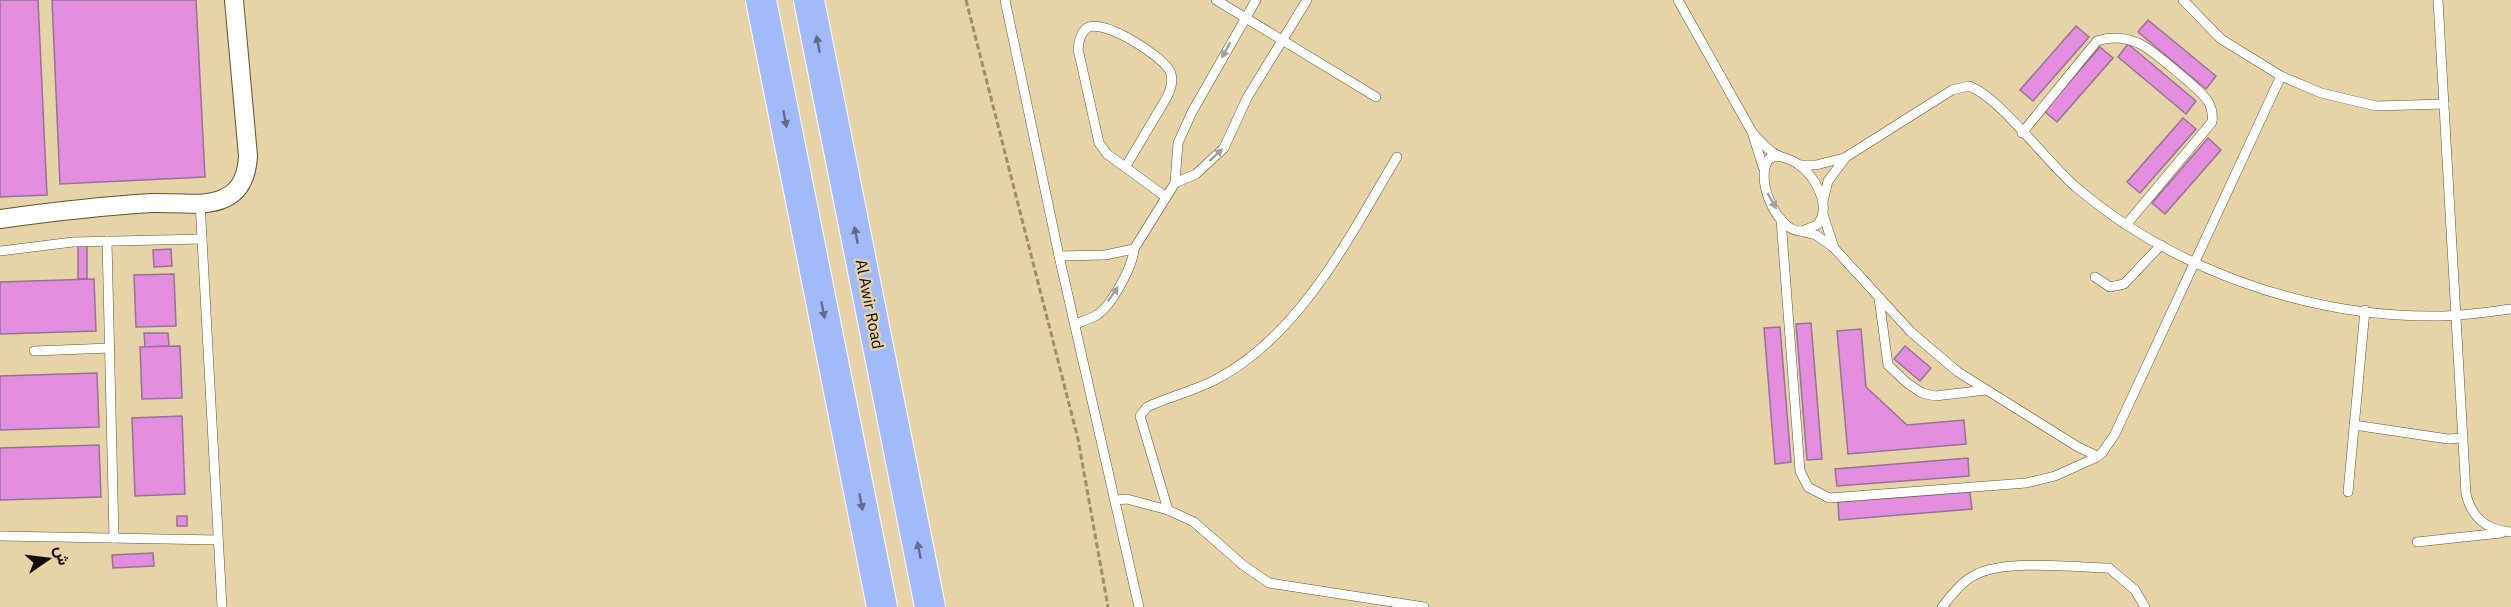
<svg xmlns="http://www.w3.org/2000/svg" width="2511" height="607" font-family="'IBM Plex Sans',Vazirmatn,sans-serif">
<rect width="100%" height="100%" fill="#e6d4a8"/>
<g fill="#e38edf" stroke="#957393" stroke-width="1.5">
<path d="M0 0H38L47 195 0 197Z"/>
<path d="M52 0H196L205 177 60 184Z"/>
<path d="M2148 20 2216 76 2206 89 2138 32Z"/>
<path d="M2076 26 2089 37 2033 101 2020 90Z"/>
<path d="M2128 44 2196 101 2186 114 2118 57Z"/>
<path d="M2100 47 2113 58 2057 122 2044 111Z"/>
<path d="M2183 118 2196 129 2140 193 2127 182Z"/>
<path d="M2208 138 2221 150 2165 214 2152 203Z"/>
<rect x="78" y="243" width="9" height="36"/>
<path d="M171 249 172 266 154 267 153 250Z"/>
<path d="M174 274 176 326 136 327 134 275Z"/>
<path d="M94 279 96 331 0 334V282Z"/>
<path d="M1811 323 1822 459 1807 460 1796 324Z"/>
<path d="M1780 327 1791 462 1775 464 1764 328Z"/>
<path d="M1861 329 1866 387 1907 425 1964 420 1966 444 1848 454 1837 331Z"/>
<path d="M144 333H168L169 346 145 347Z"/>
<path d="M180 346 182 398 142 399 140 347Z"/>
<path d="M1905 346 1931 368 1920 381 1894 359Z"/>
<path d="M97 373 99 427 0 430V376Z"/>
<path d="M182 416 185 494 135 496 132 418Z"/>
<path d="M99 445 101 497 0 500V448Z"/>
<path d="M1968 458 1969 476 1837 486 1835 469Z"/>
<path d="M1970 492 1972 509 1839 520 1838 502Z"/>
<rect x="177" y="516" width="10" height="10"/>
<path d="M153 553 154 566 113 568 112 555Z"/>
</g>
<g fill="none" stroke-linecap="round" stroke-linejoin="round">
<defs>
<g id="service">
<path d="M1005 0 1059 256 1139 607"/>
<path d="M1216 0 1376 97"/>
<path d="M1256 0 1192 112 1178 143 1175 183 1196 174 1224 148 1247 98 1307 0"/>
<path d="M1678 0 1752 132 1763 167"/>
<path d="M2183 0 2221 39 2281 76 2321 93 2376 106 2444 104"/>
<path d="M2438 0 2466 494C2472 518 2486 530 2511 532"/>
<path d="M1752 132C1758 139 1765 147 1772 152 1780 158 1790 158 1798 164 1815 176 1833 207 1817 225 1811 227 1805 231 1799 231 1776 229 1753 176 1770 158L1780 156"/>
<path d="M2022 133 2097 41C2111 36 2124 37 2138 43 2149 47 2200 90 2207 100 2212 107 2213 114 2212 122L2126 225"/>
<path d="M1799 165H1816L1844 158"/>
<path d="M1126 166 1167 97C1171 89 1174 80 1170 71 1162 56 1104 18 1087 28 1080 33 1079 42 1078 49L1099 143 1107 154 1166 197"/>
<path d="M1823 201 1828 181 1846 157 1952 90 1969 86C2001 98 2046 162 2077 188 2175 271 2311 318 2439 316 2463 316 2487 312 2511 309"/>
<path d="M200 202 222 607"/>
<path d="M1823 214 1834 248 1911 332 1958 372 2078 447 2097 456"/>
<path d="M1781 219 1800 471 1808 487 1829 498 2026 483 2055 476 2095 458 2102 453 2115 434 2281 76"/>
<path d="M1800 231 1816 235 1833 247"/>
<path d="M107 241 114 538"/>
<path d="M0 251 73 242 202 239"/>
<path d="M1059 256 1105 255 1134 249"/>
<path d="M2095 277 2110 287 2124 284 2161 245"/>
<path d="M1879 298 1888 365 1907 383 1922 393 1935 396 1986 390"/>
<path d="M1075 324C1083 321 1090 319 1097 315 1112 305 1133 266 1134 249L1175 183"/>
<path d="M34 351 110 348"/>
<path d="M2354 425 2448 439 2463 438"/>
<path d="M2348 492 2365 310"/>
<path d="M1116 500 1127 499 1168 510 1194 522 1243 565 1269 583 1424 607"/>
<path d="M1168 510 1140 416 1147 407C1169 397 1193 391 1215 380 1301 335 1349 237 1397 157"/>
<path d="M0 536 218 540"/>
<path d="M2417 542 2501 533"/>
<path d="M1942 607C1951 596 1962 581 1975 575 2005 559 2074 567 2109 568L2135 590 2145 607"/>
</g>
<path id="minor" d="M0 219C50 212 101 206 152 203 174 202 205 208 225 198 242 190 247 174 248 156L234 0"/>
<g id="trunk">
<path d="M761 0 882 607"/>
<path d="M809 0 930 607"/>
</g>
</defs>
<use href="#service" stroke="#62532a" stroke-width="10"/>
<use href="#minor" stroke="#62532a" stroke-width="20"/>
<use href="#trunk" stroke="#fff" stroke-width="32"/>
<path stroke="#9b8d6c" stroke-width="3" stroke-dasharray="6 3" stroke-linecap="butt" d="M966 0 1078 439 1108 607"/>
<use href="#service" stroke="#fff" stroke-width="9"/>
<use href="#minor" stroke="#fff" stroke-width="18"/>
<use href="#trunk" stroke="#a3bafa" stroke-width="30"/>
</g>
<defs><path id="oneway-solid" d="M-6-.8H1V-3.2L6.5 0L1 3.2V.8H-6Z" transform="scale(1.5)"/></defs>
<g fill="#626c8a">
<use href="#oneway-solid" transform="translate(818 44) rotate(-101)"/>
<use href="#oneway-solid" transform="translate(785 119) rotate(79)"/>
<use href="#oneway-solid" transform="translate(856 235) rotate(-101)"/>
<use href="#oneway-solid" transform="translate(823 310) rotate(79)"/>
<use href="#oneway-solid" transform="translate(861 502) rotate(79)"/>
<use href="#oneway-solid" transform="translate(919 550) rotate(-101)"/>
</g>
<g fill="#a09e99">
<use href="#oneway-solid" transform="translate(1226 50) rotate(119)"/>
<use href="#oneway-solid" transform="translate(1216 155) rotate(-43)"/>
<use href="#oneway-solid" transform="translate(1772 201) rotate(60)"/>
<use href="#oneway-solid" transform="translate(1113 294) rotate(-55)"/>
</g>
<g text-anchor="middle" stroke-width="4.5" stroke-linejoin="round" paint-order="stroke">
<g font-size="16" fill="#120c00" stroke="#e6d4a8">
<text transform="translate(870 304) rotate(79)" y="6">Al Awir Road</text>
</g>
</g>
<g transform="translate(48 559) rotate(76)" stroke="#e6d4a8" stroke-width="4.5" paint-order="stroke">
<path d="M0-4.5L10 22L0 15L-10 22Z" fill="#120c00"/>
<text y="-9" font-size="16" font-weight="bold" text-anchor="middle" fill="#120c00">ش</text>
</g>
</svg>
